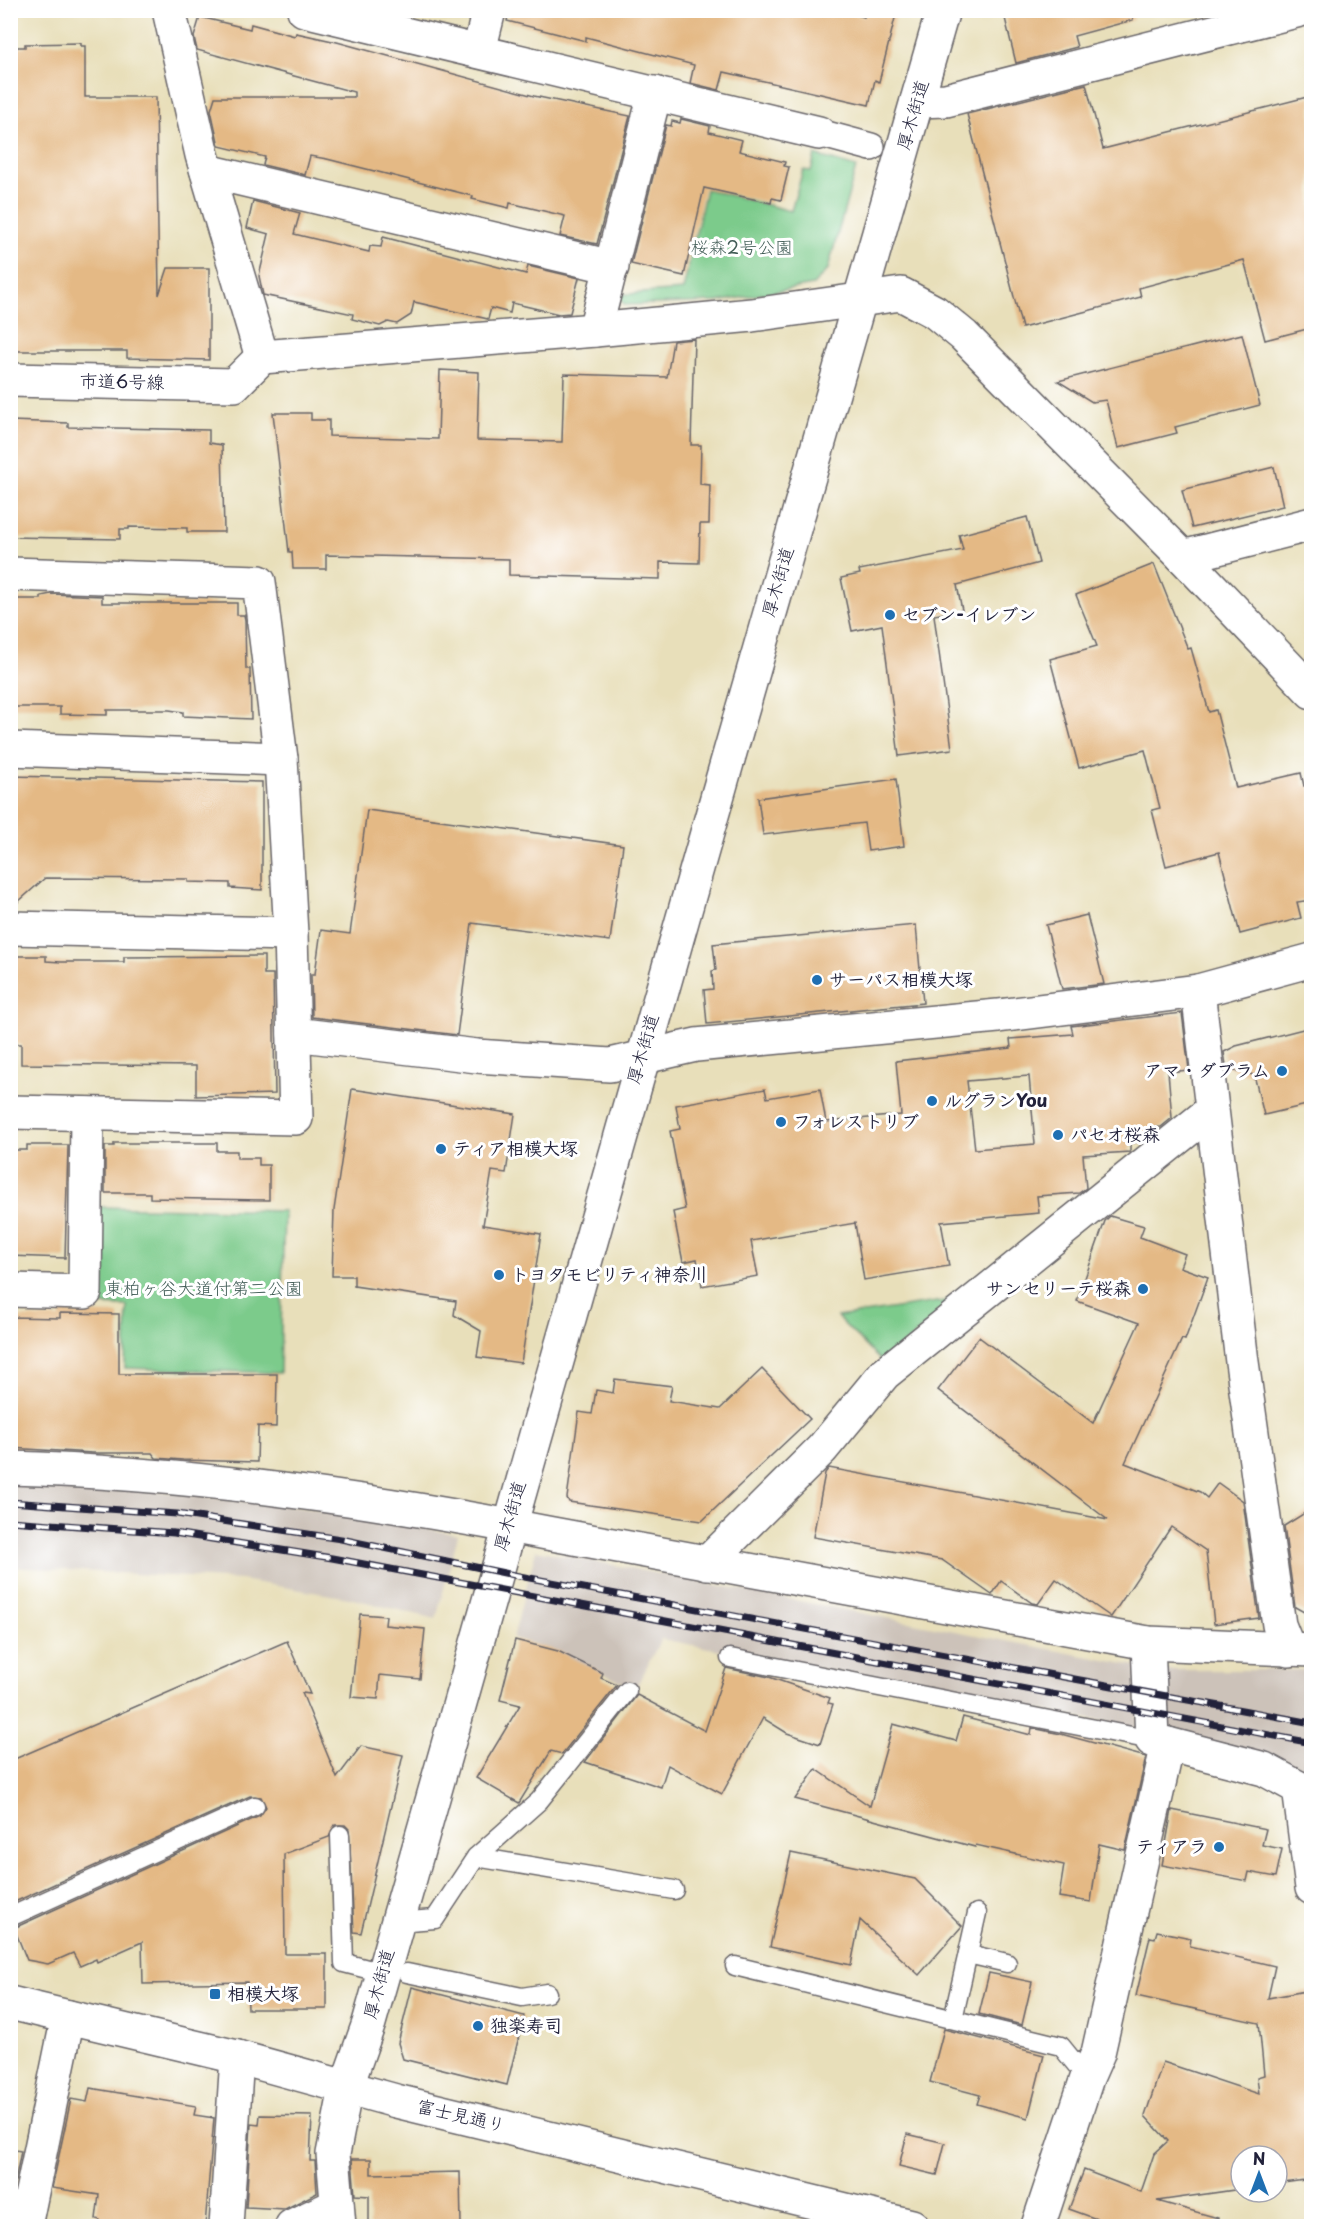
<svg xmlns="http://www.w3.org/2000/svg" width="1322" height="2237" font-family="'Playpen Sans','Klee One',sans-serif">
<rect width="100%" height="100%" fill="#fff"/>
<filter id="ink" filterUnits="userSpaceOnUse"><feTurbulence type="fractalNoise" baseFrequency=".0167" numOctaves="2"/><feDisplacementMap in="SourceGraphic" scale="12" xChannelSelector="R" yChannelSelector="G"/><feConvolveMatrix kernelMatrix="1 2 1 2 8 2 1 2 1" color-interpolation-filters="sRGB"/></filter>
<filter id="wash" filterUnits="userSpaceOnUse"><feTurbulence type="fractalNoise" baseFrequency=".008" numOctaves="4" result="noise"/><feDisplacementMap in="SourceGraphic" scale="24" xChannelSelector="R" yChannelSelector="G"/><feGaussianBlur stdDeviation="1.35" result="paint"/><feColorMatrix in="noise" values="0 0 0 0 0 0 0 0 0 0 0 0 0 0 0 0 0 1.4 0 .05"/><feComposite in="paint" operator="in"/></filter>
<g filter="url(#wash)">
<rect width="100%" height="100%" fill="#e8dfba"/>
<g fill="#ccc2b9">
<path d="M11 1478 53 1479 363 1515 458 1535 436 1619 349 1598 241 1580 11 1567Z"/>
<path d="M536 1550 1136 1666 1138 1728 661 1639 635 1689 560 1652 513 1638Z"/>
<path d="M1160 1670H1311V1779L1165 1729Z"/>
</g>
<g fill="#7ccb8b" stroke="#4f7663" stroke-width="1.5">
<path d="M815 155 856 167 828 269 813 285 717 302 625 305 616 295 683 290 706 189 791 211 803 170 811 171Z"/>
<path d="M98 1207 284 1211 280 1373 125 1368 127 1306 96 1305Z"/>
<path d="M956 1299 883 1363 837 1317Z"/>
</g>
<g id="blocks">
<g fill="#e4b985" fill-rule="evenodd">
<path d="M509 10H839L864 17 866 10H897L879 82 875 80 869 105 724 72 719 90 690 83 694 65 586 37V41L507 21Z"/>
<path d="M1003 10H1132L1133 20 1074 36 1077 47 1016 63Z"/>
<path d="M200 17 250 29 251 24 295 36 296 33 337 42 534 96 630 116 597 244 560 236 565 216 510 203 509 208 472 199 473 196 327 159 310 156 305 175 263 165 265 157 219 146 211 110 215 97H354V92L197 50 194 37Z"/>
<path d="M81 43V46H85V97H156L159 295 168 268H209V360L127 358V351H10L14 77H10V47H25V44Z"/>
<path d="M1086 84 1103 149 1311 96V328L1265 340 1244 260 1139 288 1141 297 1022 328 967 114Z"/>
<path d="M681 119 710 126 709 132 742 140 739 151 785 162 784 166 789 167 781 200 772 198 771 203 704 188 684 276 631 264 666 125 671 126 672 121 680 123Z"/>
<path d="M253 201 300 213 294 234 369 252 370 246 381 247 383 237 526 274 528 266 579 278 570 313 559 314 512 303 510 313 491 308 488 319 414 302 411 315 397 324 388 322 380 326 352 319 353 314 263 295 259 276 269 234 247 228Z"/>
<path d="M1242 334 1260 405 1175 427 1177 433 1118 448 1106 400 1092 402 1058 381Z"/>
<path d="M694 339 691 445H701L700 484 710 485 709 524H700L699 563 660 562V579L509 575V559L326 555V569H293L292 552H289L273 413H311V420H329V436L438 439 440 370 479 372 477 440 562 442 564 374 667 377 673 341Z"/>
<path d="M10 421 68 423V427L209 430V443L222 445 224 532H187V528L129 527V529H120V539L10 537Z"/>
<path d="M1274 467 1283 506 1192 528 1182 490Z"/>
<path d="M1027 517 1039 563 957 585 962 610 934 615 952 749 899 756 882 625 852 631 841 578 860 574 859 570 963 550 959 535Z"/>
<path d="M1154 564 1188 649 1191 648 1209 712 1216 710 1236 788 1301 773 1304 786 1311 784V900L1297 902 1301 918 1240 934 1219 852 1166 866 1152 810 1160 808 1145 750 1079 768 1050 659 1097 646 1076 595Z"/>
<path d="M51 594 102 596V603H237V615H244L245 620 246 669H250L251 719 183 716V712L169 710H107V715L60 714V707H10V599H41V596Z"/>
<path d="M10 776 262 782V890L230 888V883L188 882V879L45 878 10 909Z"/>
<path d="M896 779 904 846 868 851 864 823 763 835 758 798Z"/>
<path d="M367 810 623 845 610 941 472 923 457 1035 312 1017 311 974H315L321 930 350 934Z"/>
<path d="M1087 915 1104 984 1062 989 1046 925Z"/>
<path d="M916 925 923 1003 707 1024 704 990 713 989 712 971 716 970 713 944Z"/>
<path d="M10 956H46V961L61 962H124V957L264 956V974H273L275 1094 196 1096V1066L21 1064V1044H10Z"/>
<path d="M1182 1013 1189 1070 1168 1072 1172 1118 1161 1127 1153 1128 1154 1133 1143 1142 1130 1143V1152L1083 1155 1086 1188 1079 1193 1037 1196 1039 1213 941 1222 949 1266 864 1280 855 1223 751 1241 758 1276 702 1286 697 1259 683 1262 673 1212 685 1209 670 1131 680 1129 676 1105 765 1089 767 1098 820 1089 826 1122 901 1115 896 1061 1011 1048 1010 1039 1073 1034 1071 1026ZM1029 1076 1035 1144 975 1149 967 1081Z"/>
<path d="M1311 1027V1104L1264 1115 1254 1075 1238 1072 1226 1065 1224 1052 1236 1046Z"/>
<path d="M352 1089 515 1114 506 1173 492 1171 483 1225 541 1234 521 1363 477 1357 481 1331 454 1315 456 1301 354 1286V1276H332L334 1210Z"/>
<path d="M114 1143H217V1151H237V1158H259V1165H269V1200L150 1198V1193H105V1146H114Z"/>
<path d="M27 1145H68L65 1258 10 1256V1150H27Z"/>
<path d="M1110 1216 1144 1226 1140 1237 1185 1254 1180 1267 1208 1277 1185 1340 1182 1339 1125 1463 1200 1492 1207 1498 1218 1483 1243 1501 1259 1618 1214 1624 1206 1551 1171 1527 1111 1617 1056 1579 1038 1604 1032 1603 1001 1581 992 1595 942 1560 813 1537 825 1473 829 1468 1108 1520 938 1390 979 1337 1093 1423 1139 1323 1077 1301 1105 1221Z"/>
<path d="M60 1313 119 1314V1374H277L276 1427 258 1426 257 1462 183 1460 156 1458 152 1453H93L10 1448V1317L60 1318Z"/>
<path d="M762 1369 810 1419 702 1521 569 1502 567 1498 579 1412 592 1414 596 1390 613 1393 615 1379 672 1386 669 1401 720 1409Z"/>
<path d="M1311 1509V1616L1295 1607 1284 1526Z"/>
<path d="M360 1614 386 1616 385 1625 425 1629 420 1679 380 1675 378 1699 351 1697Z"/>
<path d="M515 1640 558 1651 603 1673 601 1678 617 1685 562 1754 551 1751 519 1803 476 1778 520 1705 500 1700Z"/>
<path d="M287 1641 310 1694 302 1693 337 1778 361 1746 403 1755 361 1933 354 1932 349 1829 345 1825H335L329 1837 284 1854 285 1954H327V2009H248L247 1982 143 1984 142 1942 97 1962 96 1959 80 1966 73 1953 48 1964 27 1960 14 1928 260 1816 266 1807 261 1797 250 1796 10 1904V1761Z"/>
<path d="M726 1668 769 1677 830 1698 828 1703 833 1704 820 1744 787 1733 763 1718 722 1794 668 1765 661 1787 585 1762 637 1695 705 1731Z"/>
<path d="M963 1717 1031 1735 1032 1728 1061 1734 1146 1757 1125 1850 1099 1844 1091 1902 1059 1897 1064 1865 976 1845 975 1847 795 1799 816 1769 870 1806 893 1724 956 1741Z"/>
<path d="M1172 1810 1266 1829 1262 1845 1282 1849 1276 1877 1249 1872 1247 1881 1162 1865Z"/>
<path d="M791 1853 915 1879 962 1926 919 1975 860 1920 851 1965 770 1947Z"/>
<path d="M1157 1931 1191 1938 1190 1946 1275 1966 1268 1998 1311 1990V2179L1277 2184V2156H1241V2189L1157 2201 1218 2218 1217 2226H1116L1069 2209 1084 2170 1141 2192 1154 2154 1168 2141 1145 2116 1163 2062 1259 2094 1257 2077 1264 2075 1259 2023 1136 1996 1150 1937 1155 1938Z"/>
<path d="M989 1973 1032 1982 1022 2025 979 2014Z"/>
<path d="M412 1987 524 2016 507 2085 403 2059 398 2043Z"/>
<path d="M944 2029 1044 2055 1028 2118 977 2104 980 2095 930 2082Z"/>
<path d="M90 2088 196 2106 194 2115 214 2118 205 2226H99L100 2220 96 2219 99 2195 52 2188 71 2099 87 2102Z"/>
<path d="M260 2115 312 2116 310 2161H315L317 2193 285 2209 246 2207 251 2124 259 2125Z"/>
<path d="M907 2134 945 2143 937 2175 899 2166Z"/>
<path d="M10 2149 21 2151 15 2181H10Z"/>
<path d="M352 2159H371V2174L460 2172 461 2226H369V2196L355 2195Z"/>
</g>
</g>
</g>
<g filter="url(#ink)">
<use href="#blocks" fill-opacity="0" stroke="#676467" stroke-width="1.5"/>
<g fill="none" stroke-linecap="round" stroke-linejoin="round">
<defs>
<g id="service">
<path d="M730 1658 1152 1740"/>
<path d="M340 1835 344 1963 383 1973"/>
<path d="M476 1857 674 1890"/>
<path d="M10 1917 255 1806"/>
<path d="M396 1922 435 1919 476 1857 539 1801 627 1691"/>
<path d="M968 1954 1007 1963"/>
<path d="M735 1966 1061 2046 1087 2078"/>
<path d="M407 1973 522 1997 547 1993"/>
<path d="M953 2019 977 1913"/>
</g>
<path id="pedestrian" d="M819 133 871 147"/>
<g id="minor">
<path d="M169 10 202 155 262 357"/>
<path d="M304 10 819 133"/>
<path d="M479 51 489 10"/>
<path d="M917 101 946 100 1300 10"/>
<path d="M207 171 612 267"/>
<path d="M595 330 655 93"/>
<path d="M1183 557 1312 524"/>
<path d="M10 574 259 582 281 759 291 934 296 1118 10 1112"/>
<path d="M10 749 281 759"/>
<path d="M10 928 291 934"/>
<path d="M1198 991 1242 1362 1279 1625 1289 1650"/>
<path d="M294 1034 477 1056 610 1065 640 1058"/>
<path d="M10 1290 85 1292 87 1114"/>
<path d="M10 1468C191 1473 370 1499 547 1533L1148 1643 1312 1650"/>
<path d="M707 1563 822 1449 884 1374 1211 1111"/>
<path d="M1148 1643 1152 1740 1264 1769 1299 1788 1312 1791"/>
<path d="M1299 1788 1312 1888"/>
<path d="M25 2226 68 2017"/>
<path d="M226 2226 237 2057"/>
<path d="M292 2226 337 2205"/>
<path d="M339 2226 333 2154 346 2088"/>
<path d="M1038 2226 1087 2078 1098 2053 1168 1744"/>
</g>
<g id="tertiary">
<path d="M10 380 234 385 262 357 595 330 752 315 901 294 935 312 964 336 1183 557 1312 692"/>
<path d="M640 1058 696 1045 998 1016 1198 991 1312 960"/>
<path d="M346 2088 369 2023C555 1351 752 681 943 10"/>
</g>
<path id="primary" d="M10 2003 237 2057 396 2101 912 2226"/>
</defs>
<use href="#service" stroke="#676467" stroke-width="21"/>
<use href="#pedestrian" stroke="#676467" stroke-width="30"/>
<use href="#minor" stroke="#676467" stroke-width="36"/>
<use href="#tertiary" stroke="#676467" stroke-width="36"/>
<use href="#primary" stroke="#676467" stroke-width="36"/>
<use href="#service" stroke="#fff" stroke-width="18"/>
<use href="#pedestrian" stroke="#fff" stroke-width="27"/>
<use href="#minor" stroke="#fff" stroke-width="33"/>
<use href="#tertiary" stroke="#fff" stroke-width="33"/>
<use href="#primary" stroke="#fff" stroke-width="33"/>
<defs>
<g id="rail">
<path d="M10 1502 177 1514 341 1539 519 1576 1312 1723"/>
<path d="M10 1521 174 1533 332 1558 1312 1743"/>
</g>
</defs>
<use href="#rail" stroke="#22223b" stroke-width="7"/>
<use href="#rail" stroke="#fff" stroke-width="4.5" stroke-dasharray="14" stroke-linecap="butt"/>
</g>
</g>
<g fill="#1f6fb2" stroke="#fff" stroke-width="2">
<circle cx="890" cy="615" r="6"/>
<circle cx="817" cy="980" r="6"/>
<circle cx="1282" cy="1071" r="6"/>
<circle cx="932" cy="1101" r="6"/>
<circle cx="781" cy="1122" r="6"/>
<circle cx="1058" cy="1135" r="6"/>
<circle cx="441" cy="1149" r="6"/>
<circle cx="499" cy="1275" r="6"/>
<circle cx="1143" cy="1289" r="6"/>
<circle cx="1219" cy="1847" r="6"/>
<rect x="209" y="1988" width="12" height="12" rx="3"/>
<circle cx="478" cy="2026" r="6"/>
</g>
<g text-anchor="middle" stroke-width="6" stroke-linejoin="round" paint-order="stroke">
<g font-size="18" fill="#22223b" stroke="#fff">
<text transform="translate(913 115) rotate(-74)" y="6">厚木街道</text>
<text transform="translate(122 382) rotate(1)" y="6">市道6号線</text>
<text transform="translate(778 582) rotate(-74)" y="6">厚木街道</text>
<text transform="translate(643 1049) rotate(-74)" y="6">厚木街道</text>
<text transform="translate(510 1516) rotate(-74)" y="6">厚木街道</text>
<text transform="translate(379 1984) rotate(-75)" y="6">厚木街道</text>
<text transform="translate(461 2116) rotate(13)" y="6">富士見通り</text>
</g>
<g font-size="18" fill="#425d57" stroke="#fff">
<text x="742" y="254">桜森2号公園</text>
<text x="204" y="1295">東柏ヶ谷大道付第二公園</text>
</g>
<g font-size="18" font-weight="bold" fill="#22223b" stroke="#fff" text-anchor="start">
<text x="902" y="621">セブン-イレブン</text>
<text x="829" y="986">サーパス相模大塚</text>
<text x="1270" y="1077" text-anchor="end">アマ・ダブラム</text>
<text x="944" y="1107">ルグランYou</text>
<text x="793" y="1128">フォレストリブ</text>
<text x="1070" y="1141">パセオ桜森</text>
<text x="453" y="1155">ティア相模大塚</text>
<text x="511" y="1281">トヨタモビリティ神奈川</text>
<text x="1131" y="1295" text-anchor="end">サンセリーテ桜森</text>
<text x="1207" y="1853" text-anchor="end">ティアラ</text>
<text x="227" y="2000">相模大塚</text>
<text x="490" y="2032">独楽寿司</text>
</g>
</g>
<rect width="1322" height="2237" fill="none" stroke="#fff" stroke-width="36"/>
<g transform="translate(1259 2174)"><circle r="28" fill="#ffffff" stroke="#a7a7b1" stroke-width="1.5"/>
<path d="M0-4.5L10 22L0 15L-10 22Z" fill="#1f6fb2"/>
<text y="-9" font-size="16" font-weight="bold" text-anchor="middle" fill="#22223b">N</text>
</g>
</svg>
